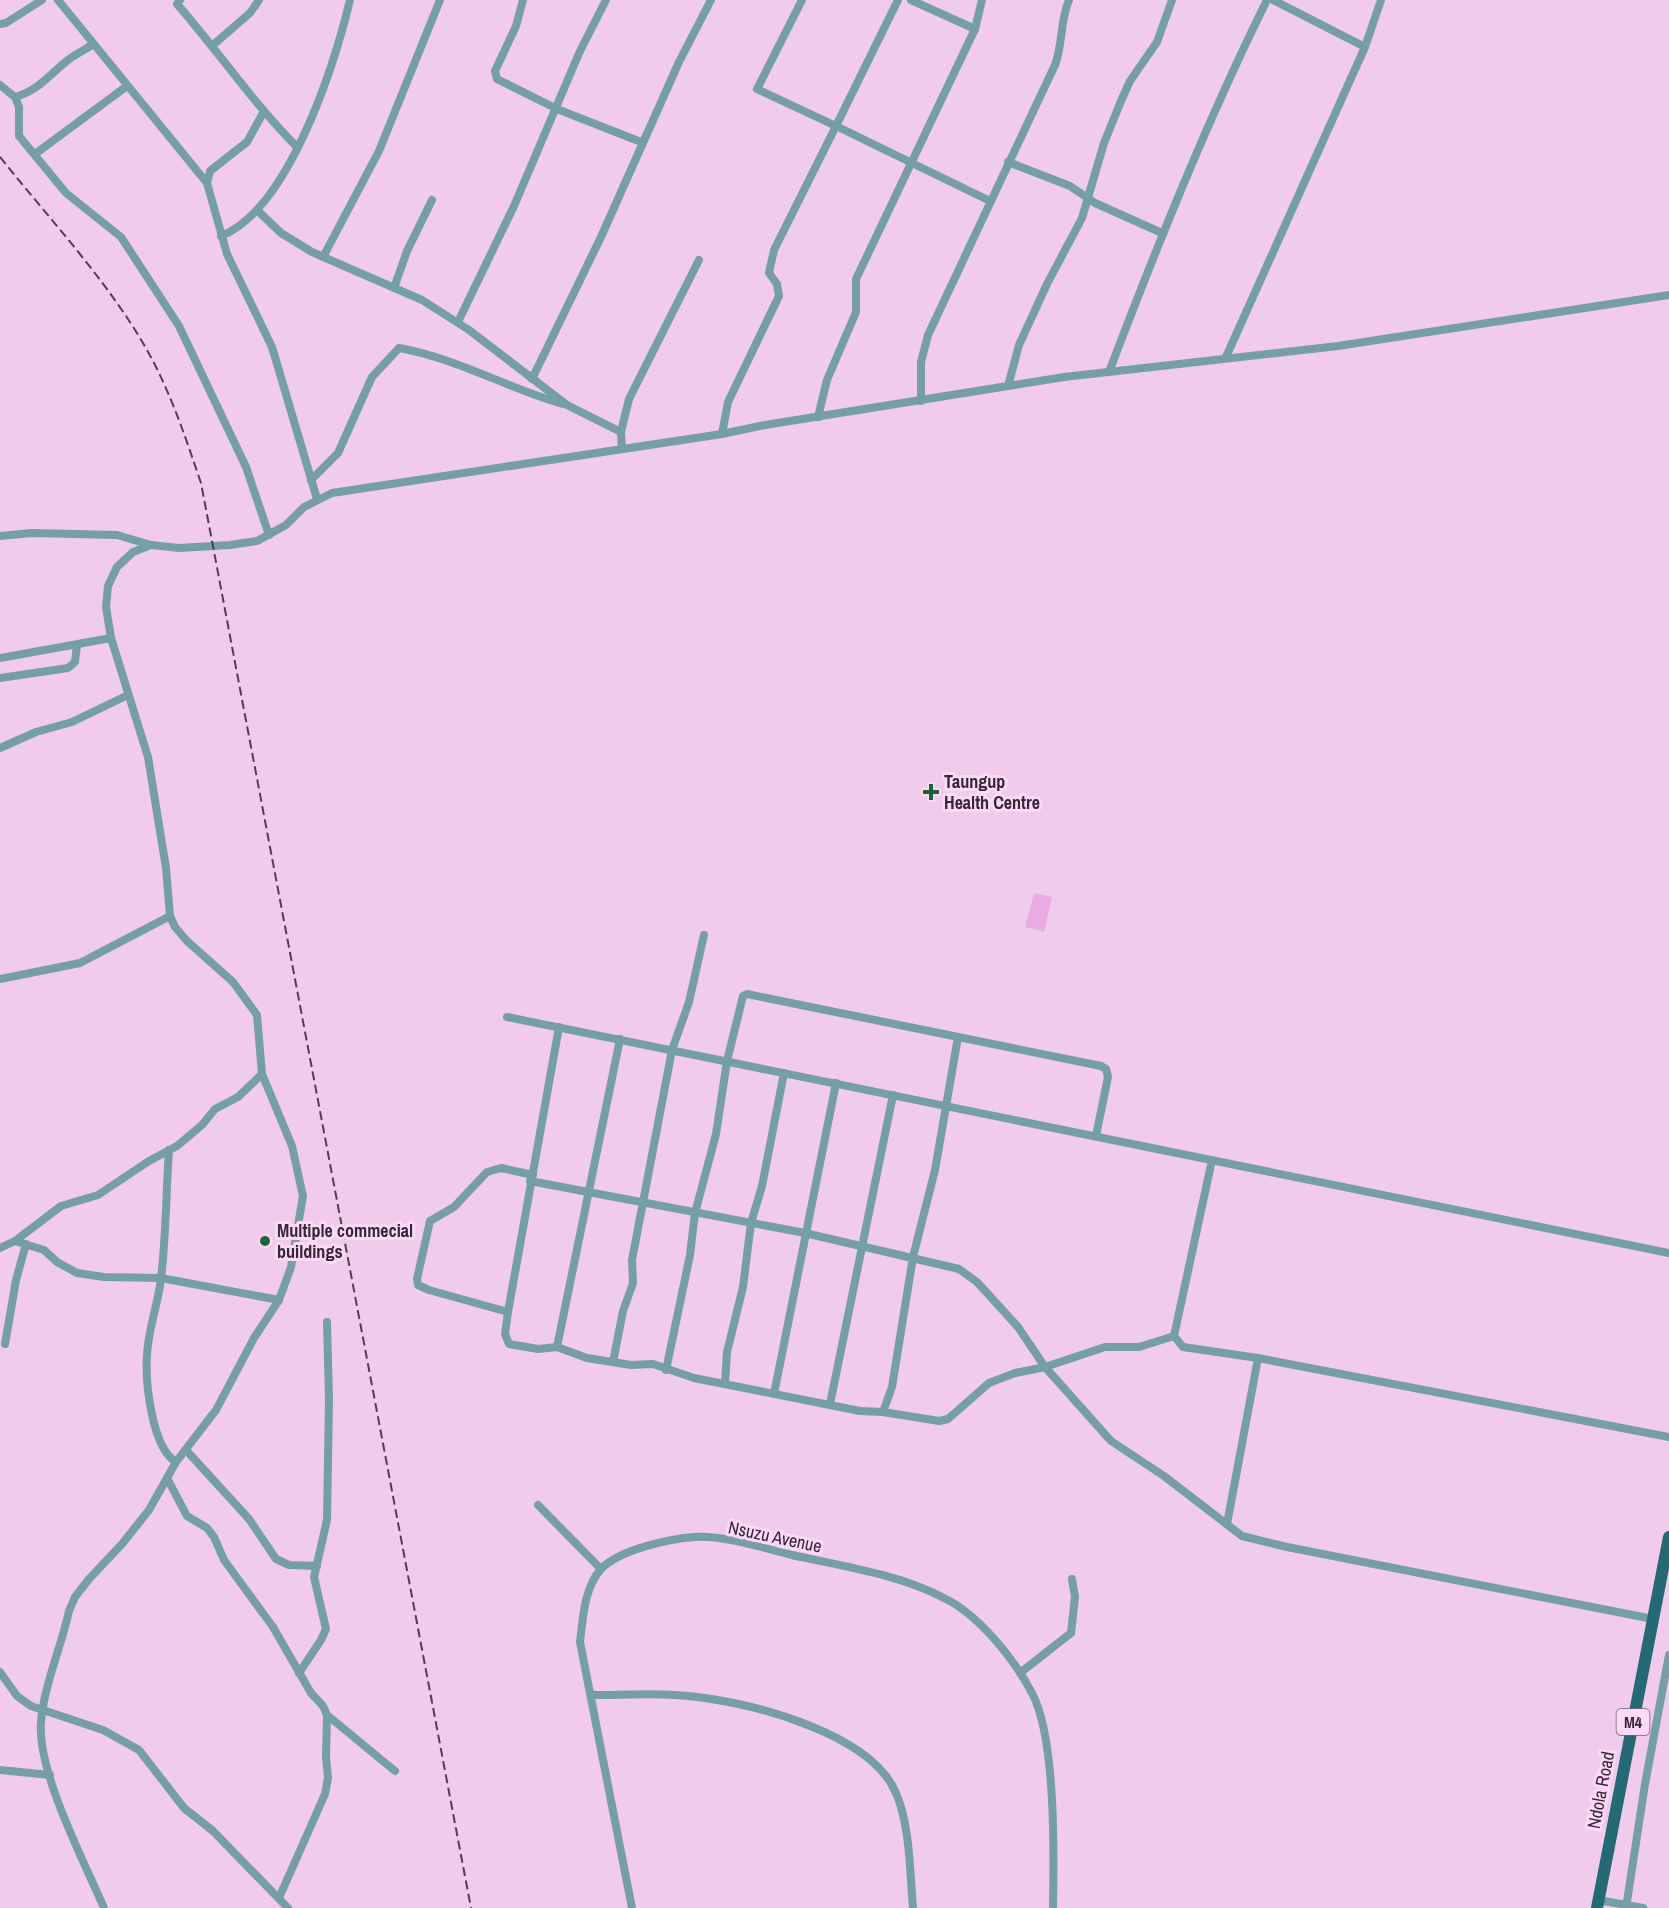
<svg xmlns="http://www.w3.org/2000/svg" width="1669" height="1908" font-family="'Archivo Narrow',sans-serif">
<rect width="100%" height="100%" fill="#f0cbec"/>
<path fill="#e8ace3" d="M1034 893 1052 897 1044 932 1025 927Z"/>
<g fill="none" stroke-linecap="round" stroke-linejoin="round">
<g stroke="#759ea5" stroke-width="8">
<path d="M58 0 207 183 210 171 247 142 263 113"/>
<path d="M180 0 177 4C218 51 253 103 297 147"/>
<path d="M523 0 516 26 495 71 497 79 557 109 641 142"/>
<path d="M802 0 757 89 836 126 898 0"/>
<path d="M911 0 975 29"/>
<path d="M1273 0 1365 47"/>
<path d="M0 24 6 23 42 0"/>
<path d="M213 45 250 13 259 0"/>
<path d="M0 85 15 97 19 107V136L66 193 121 237 179 326 246 467 269 535"/>
<path d="M15 97C38 91 50 74 68 60 76 54 84 50 92 45"/>
<path d="M35 154 127 86"/>
<path d="M1008 162 1070 186 1095 203 1162 233"/>
<path d="M207 183 227 254 272 347 317 499"/>
<path d="M258 211 281 233 312 252 422 300 469 330 567 405 621 432 622 449"/>
<path d="M221 236C289 209 334 66 350 0"/>
<path d="M323 257 379 151 440 0"/>
<path d="M394 288 407 251 432 200"/>
<path d="M458 322 514 206 580 51 606 0"/>
<path d="M1226 357 1365 47 1381 0"/>
<path d="M1109 372C1157 246 1207 121 1267 0"/>
<path d="M532 379 601 237 679 62 711 0"/>
<path d="M1008 386 1019 345 1047 284 1082 218 1104 143 1121 101 1130 81 1157 42 1172 0"/>
<path d="M921 401V362L928 335 1055 65C1063 44 1060 21 1069 0"/>
<path d="M818 417 827 380 856 312V279L975 29 982 0"/>
<path d="M621 432 629 399 699 260"/>
<path d="M722 434 728 402 779 296 777 284 769 273 774 250 836 126 990 201"/>
<path d="M311 480 338 453 372 377 399 348C456 358 507 388 563 404"/>
<path d="M0 536 32 533 117 535 151 545 179 548 230 545 257 541 286 525 304 507 332 493 722 434 765 425 1064 377 1338 346 1669 295"/>
<path d="M0 658 111 638"/>
<path d="M0 678 68 668 75 662 77 645"/>
<path d="M0 748 36 732 72 722 128 695"/>
<path d="M0 979 80 963 170 916"/>
<path d="M507 1017 1669 1253"/>
<path d="M559 1027 508 1312 505 1334 509 1344 538 1349 557 1347 587 1358 631 1365 653 1364 694 1378 860 1411 883 1412 892 1387 913 1257 935 1170 958 1037"/>
<path d="M169 1150C166 1193 166 1237 161 1279 158 1304 148 1330 147 1355 145 1382 152 1448 176 1462"/>
<path d="M1212 1160 1174 1336 1183 1347 1258 1358 1669 1437"/>
<path d="M530 1181 805 1233 959 1269 977 1282 1018 1327 1045 1367 1111 1441 1164 1476 1242 1536 1287 1547 1653 1619"/>
<path d="M15 1241 44 1250 57 1262 77 1273 104 1277 161 1278 279 1300"/>
<path d="M0 1248 15 1241 61 1206 98 1195 149 1161 177 1146 202 1125 215 1109 238 1097 262 1074"/>
<path d="M508 1312 429 1290 418 1285 417 1279 430 1221 454 1207 487 1172 501 1168 533 1175"/>
<path d="M5 1344 16 1280 26 1244"/>
<path d="M557 1347 620 1039"/>
<path d="M613 1362 623 1311 633 1283 632 1260 672 1050 689 1002 704 935"/>
<path d="M666 1370 690 1255 695 1213 716 1134 727 1061 743 996 747 994 1101 1066 1106 1069 1108 1077 1096 1136"/>
<path d="M725 1384 727 1352 743 1287 751 1223 762 1186 784 1073"/>
<path d="M774 1394 836 1083"/>
<path d="M830 1404 893 1095"/>
<path d="M883 1412 939 1421 948 1419 989 1383 1015 1373 1045 1367 1105 1347H1139L1174 1336"/>
<path d="M186 1450 249 1519 276 1559 289 1565 317 1566"/>
<path d="M167 1478 187 1516 207 1528 214 1537 224 1560 273 1627 311 1693 323 1706 327 1715 326 1756 328 1778 325 1794 279 1898"/>
<path d="M538 1505 601 1569"/>
<path d="M1227 1524 1258 1358"/>
<path d="M0 1672 17 1696 31 1706 103 1730 139 1750 184 1808 213 1831 288 1908"/>
<path d="M299 1673 321 1640 326 1629 314 1577 327 1520 329 1400 327 1322"/>
<path d="M1020 1673 1071 1633 1075 1597 1072 1579"/>
<path d="M591 1695C629 1695 668 1692 705 1698 761 1706 870 1735 895 1791 910 1822 910 1874 913 1908"/>
<path d="M327 1715 395 1771"/>
<path d="M0 1770 50 1775"/>
<path d="M1598 1900 1643 1908"/>
<path d="M104 1908C84 1861 37 1772 41 1722 44 1685 61 1648 69 1611L75 1597 89 1579 122 1544 149 1510 176 1462 216 1410 254 1338 279 1300 291 1267 303 1196 292 1146 262 1074 257 1015 233 982 187 941 175 927 170 916 166 868 148 757 111 638 106 607 108 586 117 567 133 552 151 545"/>
<path d="M632 1908 580 1642C583 1618 584 1588 601 1569 619 1550 668 1539 694 1537 724 1535 763 1548 792 1555 842 1566 898 1574 944 1598 978 1614 1015 1660 1032 1693 1056 1738 1054 1855 1053 1908"/>
<path d="M1626 1908 1645 1784 1669 1655"/>
</g>
<path stroke="#246973" stroke-width="12" d="M1597 1908 1669 1537"/>
<path stroke="#513f4f" stroke-width="2" stroke-dasharray="9 4.5" stroke-linecap="butt" d="M0 157C51 221 117 291 154 363 174 402 187 442 201 483L471 1908"/>
</g>
<g fill="#1c6532" stroke="#fdd8f9" stroke-width="2">
<path d="M928 783h6v6h6v6h-6v6h-6v-6h-6v-6h6z"/>
<circle cx="265" cy="1241" r="6"/>
</g>
<g text-anchor="middle" stroke-width="6" stroke-linejoin="round" paint-order="stroke">
<rect fill="#fdd8f9" stroke="#715c6f" stroke-width="1.5" x="1616.5" y="1709" width="33" height="26" rx="4.5"/>
<g font-size="16" font-weight="bold" fill="#352734">
<text x="1633" y="1728">M4</text>
</g>
<g font-size="18" font-weight="bold" fill="#352734" stroke="#fdd8f9" text-anchor="start">
<text x="944" y="788">Taungup<tspan x="944" dy="21">Health Centre</tspan></text>
<text x="277" y="1237">Multiple commecial<tspan x="277" dy="21">buildings</tspan></text>
</g>
<g font-size="18" fill="#352734" stroke="#fdd8f9">
<text transform="translate(775 1537) rotate(12)" y="6">Nsuzu Avenue</text>
<text transform="translate(1601 1790) rotate(-79)" y="6">Ndola Road</text>
</g>
</g>
</svg>
